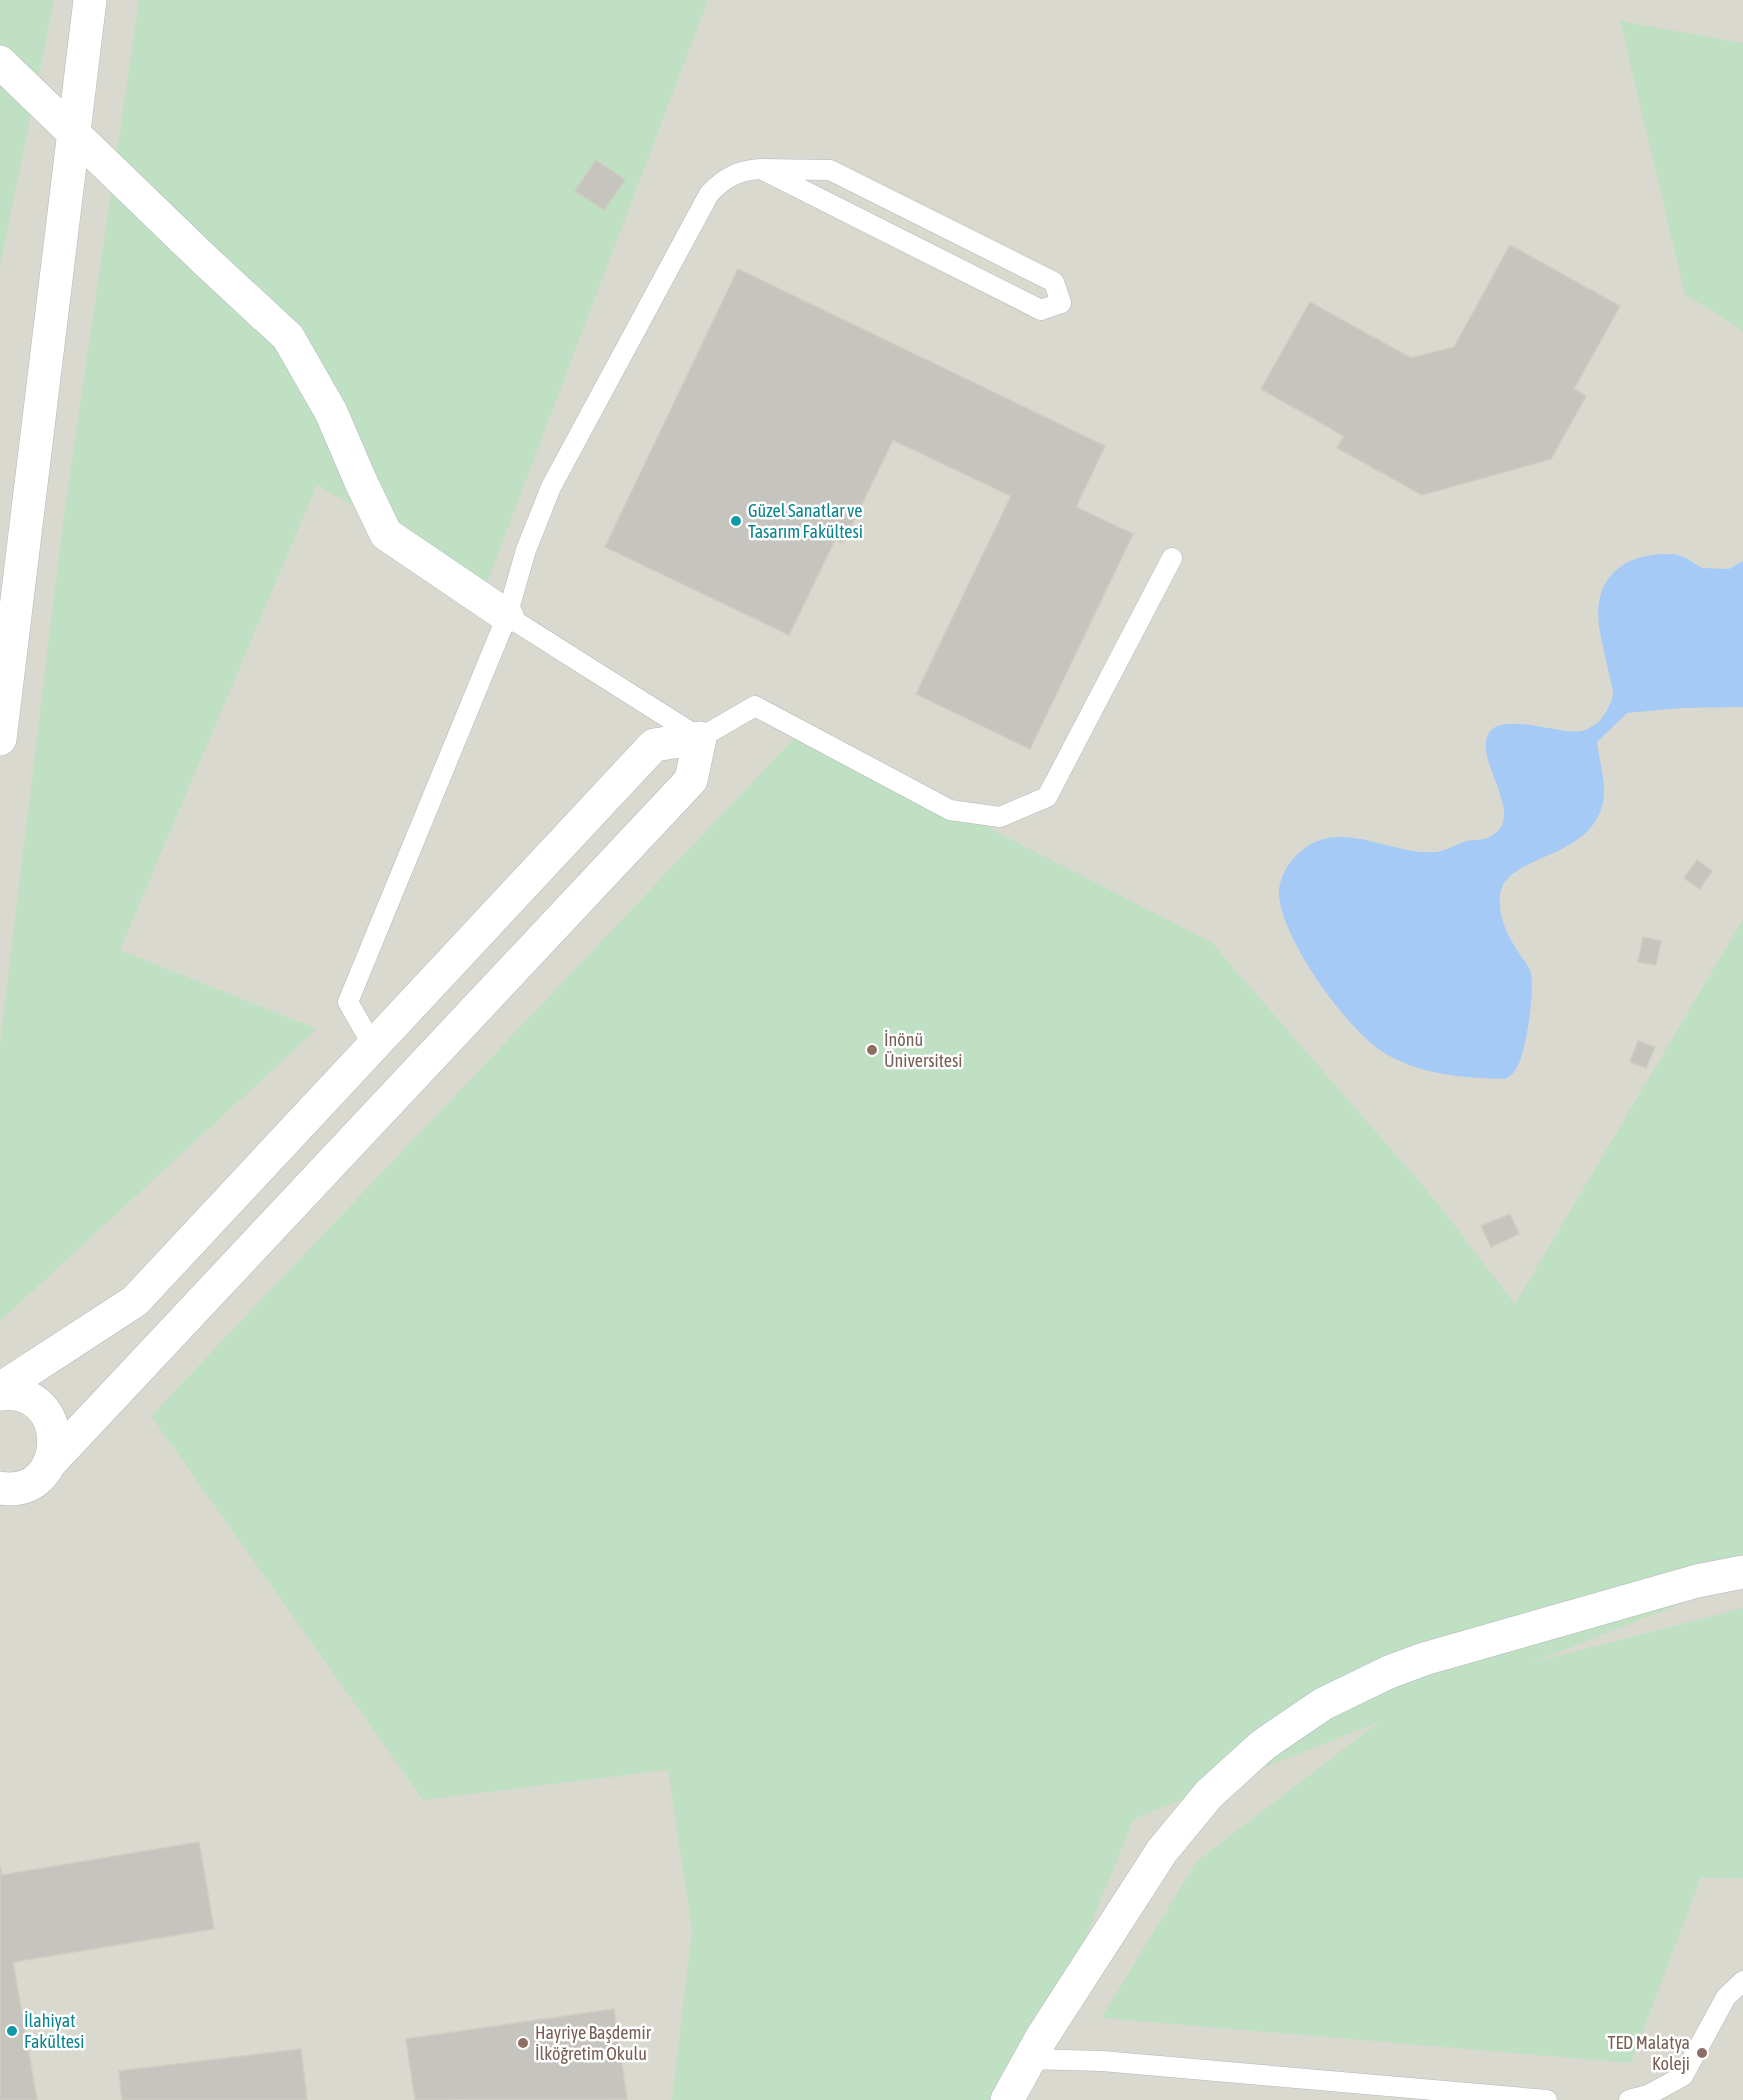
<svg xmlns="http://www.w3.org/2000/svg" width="1743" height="2100" font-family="'Asap Condensed',sans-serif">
<rect width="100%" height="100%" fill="#ebeae1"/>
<rect fill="#dad9cf" x="0" y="0" width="1743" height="2100"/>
<g fill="#bfe0c3">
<path d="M0 0H54L0 267Z"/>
<path d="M139 0H708L487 583 317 485 120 950 317 1029 0 1321V1043L63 522Z"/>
<path d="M1620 21 1743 43V331L1685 294Z"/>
<path d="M801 731 1211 942 1435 1200 1515 1304 1743 919V1579L1534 1662 1743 1608V1879L1701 1877 1631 2063 1101 2018 1196 1862 1379 1722 1134 1819 1019 2100H672L692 1930 668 1770 423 1800 151 1416Z"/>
</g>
<path fill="#a6caf6" d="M1664 554H1675L1686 558 1702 568 1729 569 1743 561V707L1681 708 1627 713 1597 742C1599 762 1608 785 1602 806 1587 861 1505 854 1500 895 1498 919 1508 936 1520 955 1523 959 1528 965 1530 970 1536 987 1526 1055 1516 1069 1514 1073 1509 1076 1506 1079 1463 1078 1416 1075 1380 1050 1343 1024 1283 940 1279 896 1278 877 1290 859 1305 848 1343 820 1392 855 1433 852 1445 852 1456 844 1467 841 1473 839 1481 841 1487 838 1530 820 1477 767 1487 737 1496 708 1560 736 1582 731 1586 730 1593 726 1596 724 1603 719 1612 703 1613 694 1613 688 1610 680 1609 674 1603 640 1586 602 1613 573 1627 559 1644 555 1664 554Z"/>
<g fill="#c6c4be" stroke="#cfccc0" stroke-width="1.5">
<path d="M596 160 625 180 604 210 575 191Z"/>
<path d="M1510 245 1620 306 1574 389 1586 396 1551 459 1422 495 1337 448 1344 436 1261 389 1310 302 1411 358 1454 347Z"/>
<path d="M738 269 1105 446 1076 507 1133 534 1030 749 916 694 1011 496 893 440 843 543 835 540 789 635 605 547Z"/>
<path d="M1697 860 1712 871 1700 889 1684 878Z"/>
<path d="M1643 937 1661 941 1656 965 1638 962Z"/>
<path d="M1638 1041 1655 1047 1646 1068 1630 1062Z"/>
<path d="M1510 1214 1519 1234 1491 1247 1481 1226Z"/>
<path d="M199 1842 214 1929 13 1962 37 2100H0V1866L2 1875Z"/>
<path d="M614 2009 627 2099 415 2100 406 2039Z"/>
<path d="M301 2049 307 2100H122L119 2071Z"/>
</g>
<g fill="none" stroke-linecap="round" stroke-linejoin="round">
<defs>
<g id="service">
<path d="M761 169 830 170 1054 282 1061 303 1041 310 761 169C738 170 724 178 709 194L551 487 526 550 507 616 700 738 755 706 950 810 1000 817 1047 797 1172 558"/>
<path d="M373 1046 348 1002 507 616"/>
<path d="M1030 2059 1102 2061 1547 2100"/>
<path d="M1629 2100 1648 2095 1683 2076 1726 1997 1743 1981"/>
</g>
<g id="minor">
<path d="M0 62 208 263 288 337 331 412 361 482 386 534 507 616"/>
<path d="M0 739 90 0"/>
<path d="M1007 2100 1042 2037 1162 1851 1209 1794 1263 1745 1323 1704 1389 1672 1424 1659 1697 1581 1743 1572"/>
</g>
<g id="secondary">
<path d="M0 1389 135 1301 654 745 700 738 691 780 51 1462"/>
<path d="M0 1394C73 1385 70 1500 0 1488"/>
</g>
</defs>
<use href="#service" stroke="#b3b6ba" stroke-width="21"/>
<use href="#minor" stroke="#b3b6ba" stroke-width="34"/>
<use href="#secondary" stroke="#b4b6bc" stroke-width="34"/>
<use href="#service" stroke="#fff" stroke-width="20"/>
<use href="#minor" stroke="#fff" stroke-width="33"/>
<use href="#secondary" stroke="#fff" stroke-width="33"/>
</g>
<g fill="#0f9aa8" stroke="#fff" stroke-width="2">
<circle cx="736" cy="521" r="6"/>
<circle cx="12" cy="2031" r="6"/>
</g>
<g fill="#8d6e63" stroke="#fff" stroke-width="2">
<circle cx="872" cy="1050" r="6"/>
<circle cx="523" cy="2043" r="6"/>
<circle cx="1702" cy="2053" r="6"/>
</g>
<g text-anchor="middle" stroke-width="5" stroke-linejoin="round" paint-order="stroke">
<g font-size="18" fill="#0d838f" stroke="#fff" text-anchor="start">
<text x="748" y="517">Güzel Sanatlar ve<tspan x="748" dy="21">Tasarım Fakültesi</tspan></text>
<text x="24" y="2027">İlahiyat<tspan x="24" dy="21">Fakültesi</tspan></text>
</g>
<g font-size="18" fill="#785e54" stroke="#fff" text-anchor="start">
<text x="884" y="1046">İnönü<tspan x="884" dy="21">Üniversitesi</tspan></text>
<text x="535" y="2039">Hayriye Başdemir<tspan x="535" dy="21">İlköğretim Okulu</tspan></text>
<text x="1690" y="2049" text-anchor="end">TED Malatya<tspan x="1690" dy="21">Koleji</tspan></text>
</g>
</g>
</svg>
